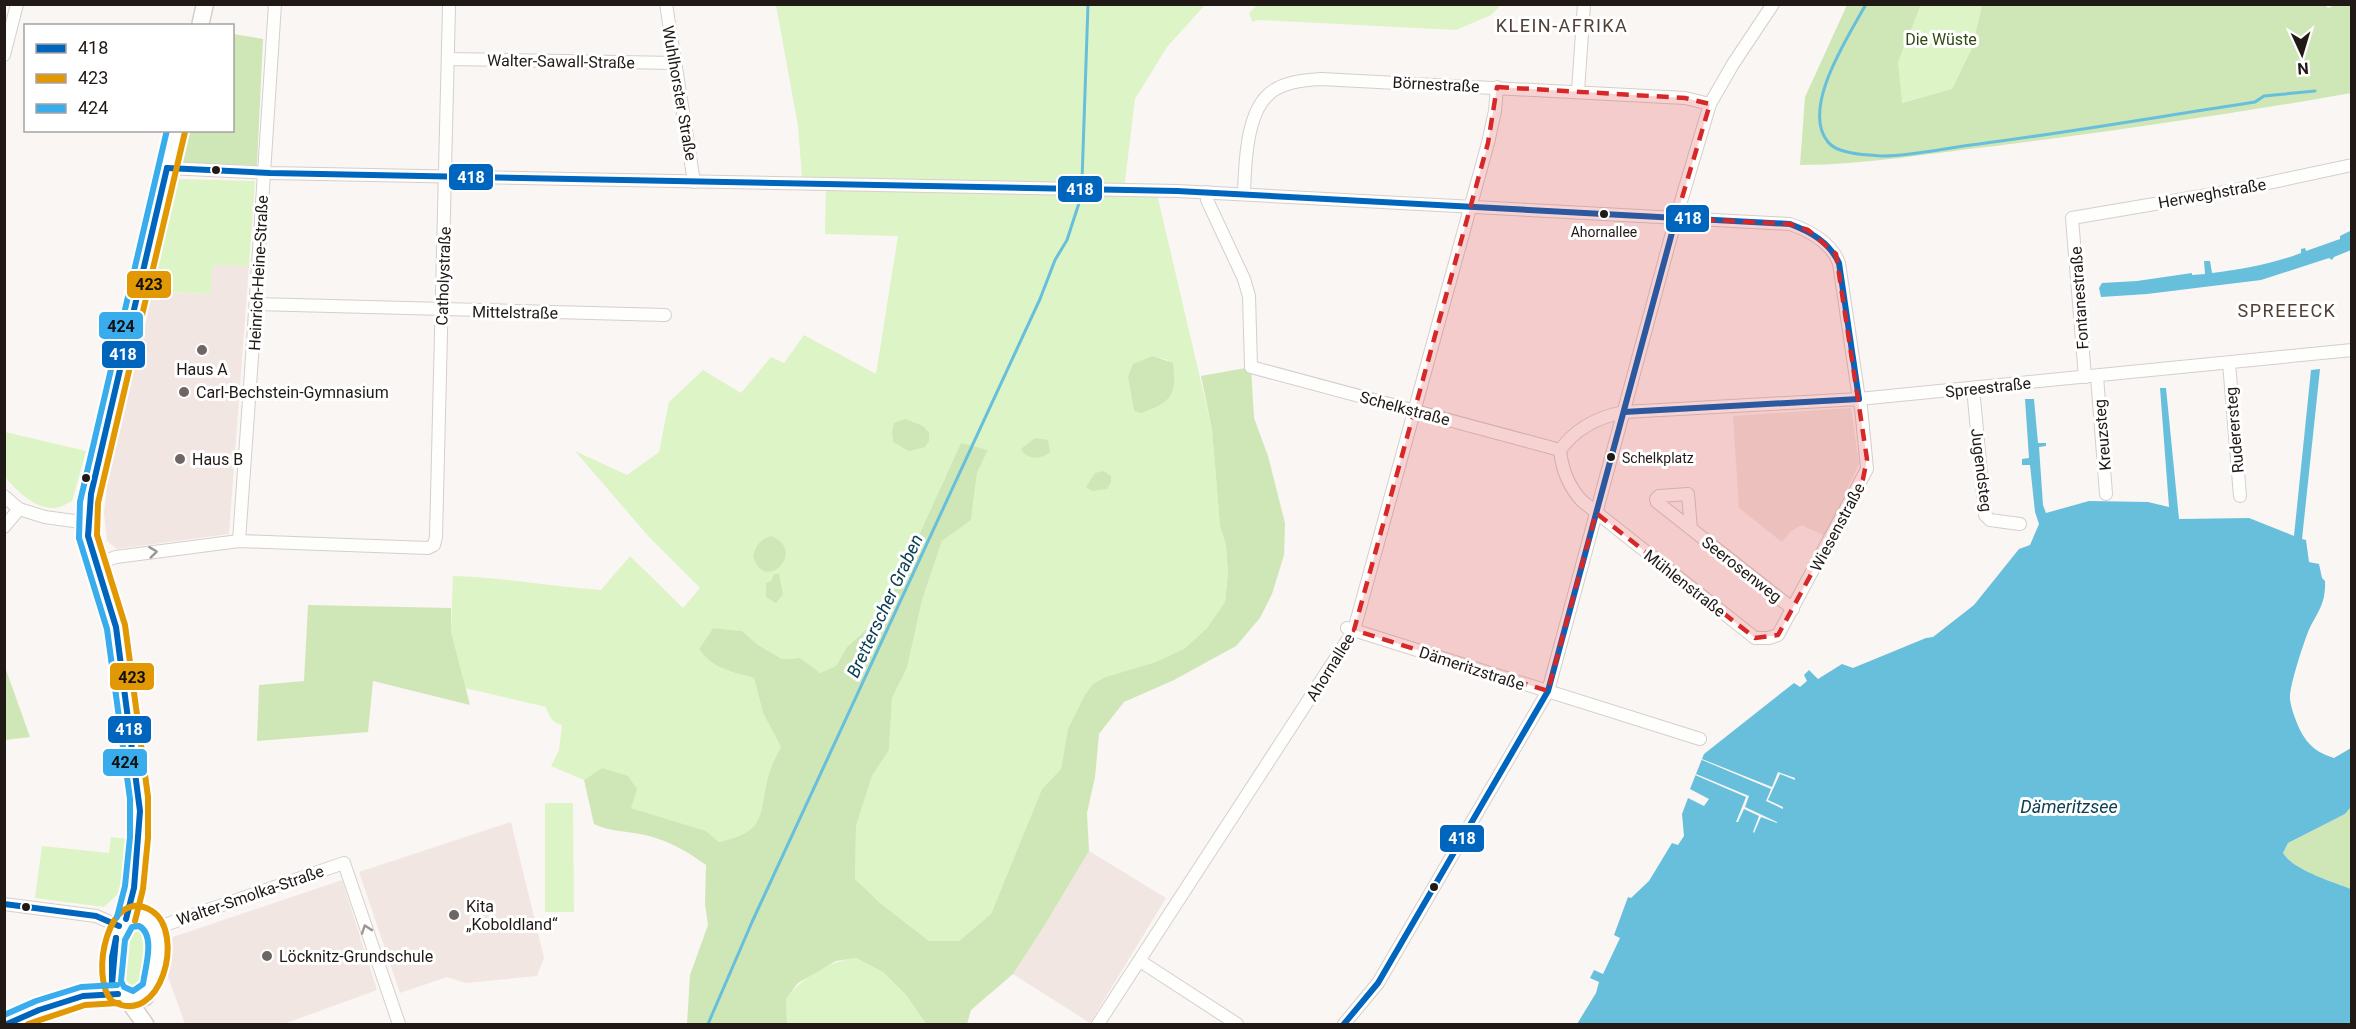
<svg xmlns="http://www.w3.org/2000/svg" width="2356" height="1029" font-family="Roboto,sans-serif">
<rect width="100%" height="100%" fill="#faf6f4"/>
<g fill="#f2e6e2">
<path d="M213 265 249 266 229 534 117 549 107 541 104 513 107 485 152 291 209 294Z"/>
<path d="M1851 408 1859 464 1825 536 1802 525 1791 531 1782 542 1739 508 1733 416Z"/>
<path d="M511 822 544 958 537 976 465 983 447 977 400 993 359 872Z"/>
<path d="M1089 851 1166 898 1090 1023 1013 974 1043 928Z"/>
<path d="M342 880 377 990 284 1024H185L166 971 170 942 173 937Z"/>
</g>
<g fill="#ddf4c6" fill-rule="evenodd">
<path d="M1258 4H1501V5L1491 15 1456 30 1258 20 1252 22 1249 13Z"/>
<path d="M776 5H1205L1167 47 1135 99 1124 189 1157 194 1212 429 1220 526 1226 545 1228 573 1225 602 1207 628 1184 649 1153 663 1068 730 1061 769 1042 789 991 914 959 941H929L880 903 855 879 856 826 872 776 889 750 892 698 907 668 922 600 942 541 971 520 977 473 988 450 979 448 906 574 961 443 904 568 871 625 847 647 836 666 820 673 806 663 795 658 782 659 758 645 742 631 713 628 699 649C712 669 732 672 754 678L763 713 781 747C777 755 772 764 769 773 758 814 769 831 719 842L706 831 631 808 602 768 584 780 551 766 559 750 562 725C552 723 549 716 546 707L465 688 451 632 453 576C503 577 551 587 601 590L630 556 683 608 700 588 649 537 575 451 627 475 659 452 669 402 703 370 741 393 771 357 784 363 804 335 876 374 898 236 825 234 826 179 802 177 798 126ZM1153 356 1168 360 1134 411 1128 377ZM895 423 909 450 893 442 892 432Z"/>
<path d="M1921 5H1982L1972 48 1952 89 1901 103 1898 62Z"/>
<path d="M178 179 255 181 249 266 213 265 210 294 152 291Z"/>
<path d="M5 432 86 451 72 501C66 504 60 508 54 508 35 509 16 490 5 477Z"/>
<path d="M545 803H573L574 912H545Z"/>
<path d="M111 837 128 839 120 892 104 907 35 898 42 846 109 853Z"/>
<path d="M133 923 145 924 152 934 146 987 130 995 118 980 122 938Z"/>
<path d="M856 958 883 972 907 996 926 1024H787L786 999C804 976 827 962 856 958Z"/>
</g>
<g fill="#cfe6b6">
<path d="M2323 4 2328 8 2336 5H2351V93C2233 114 2114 131 1995 146 1931 153 1865 165 1800 165L1805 97 1847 5H1921L1898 62 1902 103 1952 89 1972 48 1982 5Z"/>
<path d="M233 34 263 39 257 165 180 163 187 131 232 130Z"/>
<path d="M1153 356 1173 363C1177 396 1171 402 1141 413L1134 411 1128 377 1133 364Z"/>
<path d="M1251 367 1254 418 1268 456 1285 523 1284 555 1272 594 1260 618 1236 646 1174 680 1124 702 1099 734 1095 777 1087 813 1089 851 1043 928 1013 974 971 1010 967 1024H926L907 996 883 972 856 958 836 961 798 983 786 999 787 1024H687L690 975 708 925 705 904 706 865C688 852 668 840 645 835 628 831 610 832 594 824L584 780 602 768 628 776 637 789 631 808 706 831 719 842C769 831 758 814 769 773 772 764 777 755 781 747L763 713 754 678C733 672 712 669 699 649L713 628 742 631 758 645 782 659 800 658 820 673 836 666 847 647 871 625 904 568 961 443 988 450 977 473 971 520 942 541 922 600 907 668 892 698 889 750 872 776 856 826 855 879 880 903 929 941H959L991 914 1042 789 1061 769 1068 729 1085 695 1093 684 1106 677 1153 663 1184 649 1207 628 1225 602 1228 573 1226 545 1220 526 1212 429 1201 376Z"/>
<path d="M905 419 923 426 929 433V441L925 447 909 451 893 442 892 432 894 423Z"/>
<path d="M1035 438 1048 440 1050 452C1040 460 1027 460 1021 449Z"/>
<path d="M1104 471 1111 476V482L1107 489 1092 491 1086 487 1095 473Z"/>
<path d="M771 536C809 551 763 596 753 555 757 544 760 540 771 536Z"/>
<path d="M774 574H779L783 594 776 603 766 597V583L771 581Z"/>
<path d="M308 605 451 608V632L470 705 373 681 368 732 257 741 259 685 304 681Z"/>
<path d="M5 667 30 737 5 740Z"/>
<path d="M2351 807V889C2333 882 2293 870 2283 853L2288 843 2345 814Z"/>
</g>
<g fill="#67bfdc">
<path d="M2350 231 2351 250 2334 257 2332 260 2329 258 2261 280 2147 294 2101 297 2099 288 2102 283 2137 281 2192 273V275L2205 274 2204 261H2210L2212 273C2243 269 2272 264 2301 253V249L2305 248 2306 251 2340 239V236Z"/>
<path d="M2320 369 2302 539 2306 540 2309 562 2319 564 2322 578 2325 581C2326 605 2317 612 2308 632 2303 645 2289 687 2290 699 2291 709 2296 721 2300 730 2308 746 2318 753 2334 758L2351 748V807L2345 814 2288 843 2283 853C2293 870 2333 882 2351 889V1024H1577L1596 993 1599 982 1590 978 1594 970 1603 974 1620 938 1614 935 1628 897 1631 898 1649 881 1672 843 1678 845 1684 836 1682 814 1688 798 1704 806 1709 799 1690 789 1704 754 1794 683 1800 687 1807 681 1804 675 1809 670 1818 679 1842 664 1853 668 1926 638 1933 637 1974 605 2019 549 2030 545 2039 524 2035 512 2030 465H2022V459L2029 458 2025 399H2034L2038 443H2046V446L2039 447 2043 505 2046 513 2089 501 2148 502 2169 507 2160 388H2166L2179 519 2249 518 2294 536 2311 370Z"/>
</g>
<g fill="#faf6f4">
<path d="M1702 759 1772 787 1778 772 1795 778V780L1780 774 1768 800 1783 807V809L1766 801 1771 789 1702 760Z"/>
<path d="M1696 774 1749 796 1745 807 1777 822V823L1761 817 1754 833 1753 832 1759 816 1744 809 1738 822H1736L1746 797 1695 775Z"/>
</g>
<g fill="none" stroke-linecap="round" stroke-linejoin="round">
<g stroke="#67bfdc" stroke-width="3">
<path d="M1866 4C1849 36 1800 108 1828 142 1838 155 1869 155 1884 156 1912 156 1951 147 1979 144 2071 132 2163 116 2255 102L2264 96 2315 91"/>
<path d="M1082 181 1088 4"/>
<path d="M708 1024 752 922 1040 299 1055 260 1067 240 1081 197"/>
</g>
<defs>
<g id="street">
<path d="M666 4 694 182"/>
<path d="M4 55 17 4"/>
<path d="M448 59 675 63"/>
<path d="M1578 91 1584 4"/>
<path d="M167 168 270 173 1177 191 1790 224C1810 231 1831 242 1839 263L1859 399 1861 407 1867 469 1778 635 1769 638H1755L1582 501C1568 486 1562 470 1560 450 1576 428 1598 417 1624 412L1859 399 2352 350"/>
<path d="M1207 192V200L1244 279 1249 296 1251 367 1560 450"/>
<path d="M1244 193C1245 166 1246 115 1268 95 1281 82 1304 80 1321 79L1685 98 1710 104"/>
<path d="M256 304 665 315"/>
<path d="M2229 363 2240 496"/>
<path d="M2097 376 2106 494"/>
<path d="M2085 377 2072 218 2231 191 2352 165"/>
<path d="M1973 388 1985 515 1990 520 2020 524"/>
<path d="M4 496 19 509 45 517 88 523"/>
<path d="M4 527 19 509"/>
<path d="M1691 529 1688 494 1659 496 1656 499 1657 502 1793 609"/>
<path d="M239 541C252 362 264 184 275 4"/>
<path d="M96 564 116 557 239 541 428 548 434 545 436 537 449 7"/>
<path d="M1347 628 1700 739"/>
<path d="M4 904 96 916 119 926"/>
<path d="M156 928 344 863 399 1024"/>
<path d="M1140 961 1237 1024"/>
<path d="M1098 1024 1354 630 1488 143 1495 111 1497 87"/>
<path d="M1344 1024 1378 983 1548 691 1676 218 1710 104 1733 64 1773 4"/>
</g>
<g id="secondary">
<path d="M200 26 205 4"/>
<path d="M126 919 130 897 134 888 139 837V798L116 627 88 536 89 502 176 130"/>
<path d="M128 1000 145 1024"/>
<path d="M7 1024 39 1010 83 996 92 997 114 993 133 1001 145 997 154 982 158 941 154 924C115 885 104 979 118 994"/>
</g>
</defs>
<use href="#street" stroke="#d5cfcc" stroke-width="14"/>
<use href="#secondary" stroke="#d5cfcc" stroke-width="19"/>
<use href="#street" stroke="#fefefd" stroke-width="12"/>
<use href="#secondary" stroke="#fefefd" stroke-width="16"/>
<defs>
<g id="bus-1">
<path d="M167 168 270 173 1177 191 1790 224C1811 232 1829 242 1839 263L1859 399"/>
<path d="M1624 412 1859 399"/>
<path d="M4 904 96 916 119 926"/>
<path d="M126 919 134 888 140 811 116 627 88 536 91 494 167 168"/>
<path d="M112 984V957L116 938"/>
<path d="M112 984 116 938"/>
<path d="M7 1024 39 1010 83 996 118 994"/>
<path d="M1344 1024 1378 983 1548 691 1676 218"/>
</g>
<g id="bus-2">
<path d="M135 921 143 889 148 838V797L125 625 97 535 98 503 185 132"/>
<path d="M112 1001C89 978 108 883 152 911 186 933 161 1029 112 1001"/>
<path d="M28 1024 85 1005 119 1003"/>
</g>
<g id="bus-3">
<path d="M117 917 125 886 130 837V799L107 629 79 538 80 502 167 130"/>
<path d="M139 926C156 935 145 968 143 984L133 991 124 987 121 981 125 940 132 927Z"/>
<path d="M4 1015 36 1001 81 987 117 985"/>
</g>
</defs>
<use href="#bus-1" stroke="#fff" stroke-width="10"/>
<use href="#bus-2" stroke="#fff" stroke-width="10"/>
<use href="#bus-3" stroke="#fff" stroke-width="10"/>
<use href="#bus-1" stroke="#0065bd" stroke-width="6"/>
<use href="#bus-2" stroke="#e29802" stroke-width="6"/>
<use href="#bus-3" stroke="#38acec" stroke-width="6"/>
</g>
<defs><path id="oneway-chevron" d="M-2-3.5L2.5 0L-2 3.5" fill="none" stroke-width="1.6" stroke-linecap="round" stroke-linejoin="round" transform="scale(1.5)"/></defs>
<g stroke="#9b9795">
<use href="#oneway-chevron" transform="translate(153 552) rotate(-7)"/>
<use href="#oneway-chevron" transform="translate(366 929) rotate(-109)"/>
</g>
<path fill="#d62828" fill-opacity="0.2" stroke="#d62828" stroke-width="4.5" stroke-dasharray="12 8" stroke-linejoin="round" d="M1497 87 1685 98 1710 104 1676 218 1790 224 1808 230 1836 254 1867 459 1863 479 1778 635 1755 638 1596 513 1548 691 1354 630 1488 143Z"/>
<g fill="#211916" stroke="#fff" stroke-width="2">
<circle cx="216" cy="170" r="5"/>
<circle cx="1604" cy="214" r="5"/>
<circle cx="1611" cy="457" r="5"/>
<circle cx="86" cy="478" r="5"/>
<circle cx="1434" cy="887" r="5"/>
<circle cx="26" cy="907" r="5"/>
</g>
<g fill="#6d6664" stroke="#fff" stroke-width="2">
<circle cx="202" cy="350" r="6"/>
<circle cx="184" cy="392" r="6"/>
<circle cx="180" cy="459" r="6"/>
<circle cx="454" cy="915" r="6"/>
<circle cx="267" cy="956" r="6"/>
</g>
<g text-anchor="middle" stroke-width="6" stroke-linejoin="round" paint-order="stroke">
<g font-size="14" fill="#211916" stroke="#fff">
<text x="1604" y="237">Ahornallee</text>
<text x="1622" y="463" text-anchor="start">Schelkplatz</text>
</g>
<g font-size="16" fill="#2f4a0f" stroke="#fff">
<text x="1941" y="45">Die Wüste</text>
</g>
<g font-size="16" fill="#211916" stroke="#fff">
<text transform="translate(561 61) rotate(1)" y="6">Walter-Sawall-Straße</text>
<text transform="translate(1436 84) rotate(3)" y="6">Börnestraße</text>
<text transform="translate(680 93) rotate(80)" y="6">Wuhlhorster Straße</text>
<text transform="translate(2212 193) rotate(-10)" y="6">Herweghstraße</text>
<text transform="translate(258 273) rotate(-87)" y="6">Heinrich-Heine-Straße</text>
<text transform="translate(443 276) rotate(-88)" y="6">Catholystraße</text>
<text transform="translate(2079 298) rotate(-94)" y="6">Fontanestraße</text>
<text transform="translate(515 312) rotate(1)" y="6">Mittelstraße</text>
<text transform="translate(1988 387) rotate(-6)" y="6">Spreestraße</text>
<text transform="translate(1405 408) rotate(15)" y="6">Schelkstraße</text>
<text transform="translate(2234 430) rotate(-95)" y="6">Ruderersteg</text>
<text transform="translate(2102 435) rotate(-95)" y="6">Kreuzsteg</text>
<text transform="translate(1982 470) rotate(83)" y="6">Jugendsteg</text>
<text transform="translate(1837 527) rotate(-62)" y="6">Wiesenstraße</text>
<text transform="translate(1742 569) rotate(38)" y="6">Seerosenweg</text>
<text transform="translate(1685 583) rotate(38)" y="6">Mühlenstraße</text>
<text transform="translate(1330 667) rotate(-58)" y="6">Ahornallee</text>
<text transform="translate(1472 668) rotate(18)" y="6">Dämeritzstraße</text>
<text transform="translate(250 895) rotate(-19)" y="6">Walter-Smolka-Straße</text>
</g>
<g font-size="16" fill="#211916" stroke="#fff" text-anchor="start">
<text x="202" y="375" text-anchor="middle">Haus A</text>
<text x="196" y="398">Carl-Bechstein-Gymnasium</text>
<text x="192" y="465">Haus B</text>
<text x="466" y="912">Kita<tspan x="466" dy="18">„Koboldland“</tspan></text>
<text x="279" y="962">Löcknitz-Grundschule</text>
</g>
<g font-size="18" letter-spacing="1.5" fill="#504037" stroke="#fff">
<text x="1562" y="32">KLEIN-AFRIKA</text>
<text x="2287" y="317">SPREEECK</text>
</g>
<g font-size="18" font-style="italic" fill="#0c4052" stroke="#fff">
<text transform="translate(885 606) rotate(-65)" y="6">Bretterscher Graben</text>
<text x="2069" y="813">Dämeritzsee</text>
</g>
</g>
<g stroke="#fff" stroke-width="2">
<rect x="448" y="163" width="46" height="28" rx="6" fill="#0065bd"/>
<rect x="1057" y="175" width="46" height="28" rx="6" fill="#0065bd"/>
<rect x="1665" y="204" width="45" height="29" rx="6" fill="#0065bd"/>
<rect x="126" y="270" width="46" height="29" rx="6" fill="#e29802"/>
<rect x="98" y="311" width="46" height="29" rx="6" fill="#38acec"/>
<rect x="101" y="340" width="45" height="29" rx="6" fill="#0065bd"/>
<rect x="109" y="662" width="46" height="29" rx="6" fill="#e29802"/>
<rect x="107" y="715" width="45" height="29" rx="6" fill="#0065bd"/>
<rect x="102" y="748" width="46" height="29" rx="6" fill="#38acec"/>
<rect x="1439" y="824" width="46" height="29" rx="6" fill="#0065bd"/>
</g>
<g font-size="16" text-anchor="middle" font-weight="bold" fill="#fff">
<text x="471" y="183">418</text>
<text x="1080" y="195">418</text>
<text x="1688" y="224">418</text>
<text x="123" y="360">418</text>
<text x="129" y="735">418</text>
<text x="1462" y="844">418</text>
</g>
<g font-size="16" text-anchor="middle" font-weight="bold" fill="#111">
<text x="149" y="290">423</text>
<text x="121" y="332">424</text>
<text x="132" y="683">423</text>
<text x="125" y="768">424</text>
</g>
<rect width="2356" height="1029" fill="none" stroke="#211916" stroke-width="12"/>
<rect x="24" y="24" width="210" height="108" fill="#ffffff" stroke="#a6a3a2" stroke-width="1.5"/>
<rect x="36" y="44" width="30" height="9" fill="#0065bd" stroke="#a6a3a2" stroke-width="1.5"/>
<text x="78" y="54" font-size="18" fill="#211916">418</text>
<rect x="36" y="74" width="30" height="9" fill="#e29802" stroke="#a6a3a2" stroke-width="1.5"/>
<text x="78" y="84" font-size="18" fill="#211916">423</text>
<rect x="36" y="104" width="30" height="9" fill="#38acec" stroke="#a6a3a2" stroke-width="1.5"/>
<text x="78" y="114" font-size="18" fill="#211916">424</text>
<g transform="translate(2302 54) rotate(176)" stroke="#ffffff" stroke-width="4.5" paint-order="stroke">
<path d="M0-4.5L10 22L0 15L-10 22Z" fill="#211916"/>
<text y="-9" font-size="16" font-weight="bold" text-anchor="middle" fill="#211916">N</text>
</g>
</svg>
